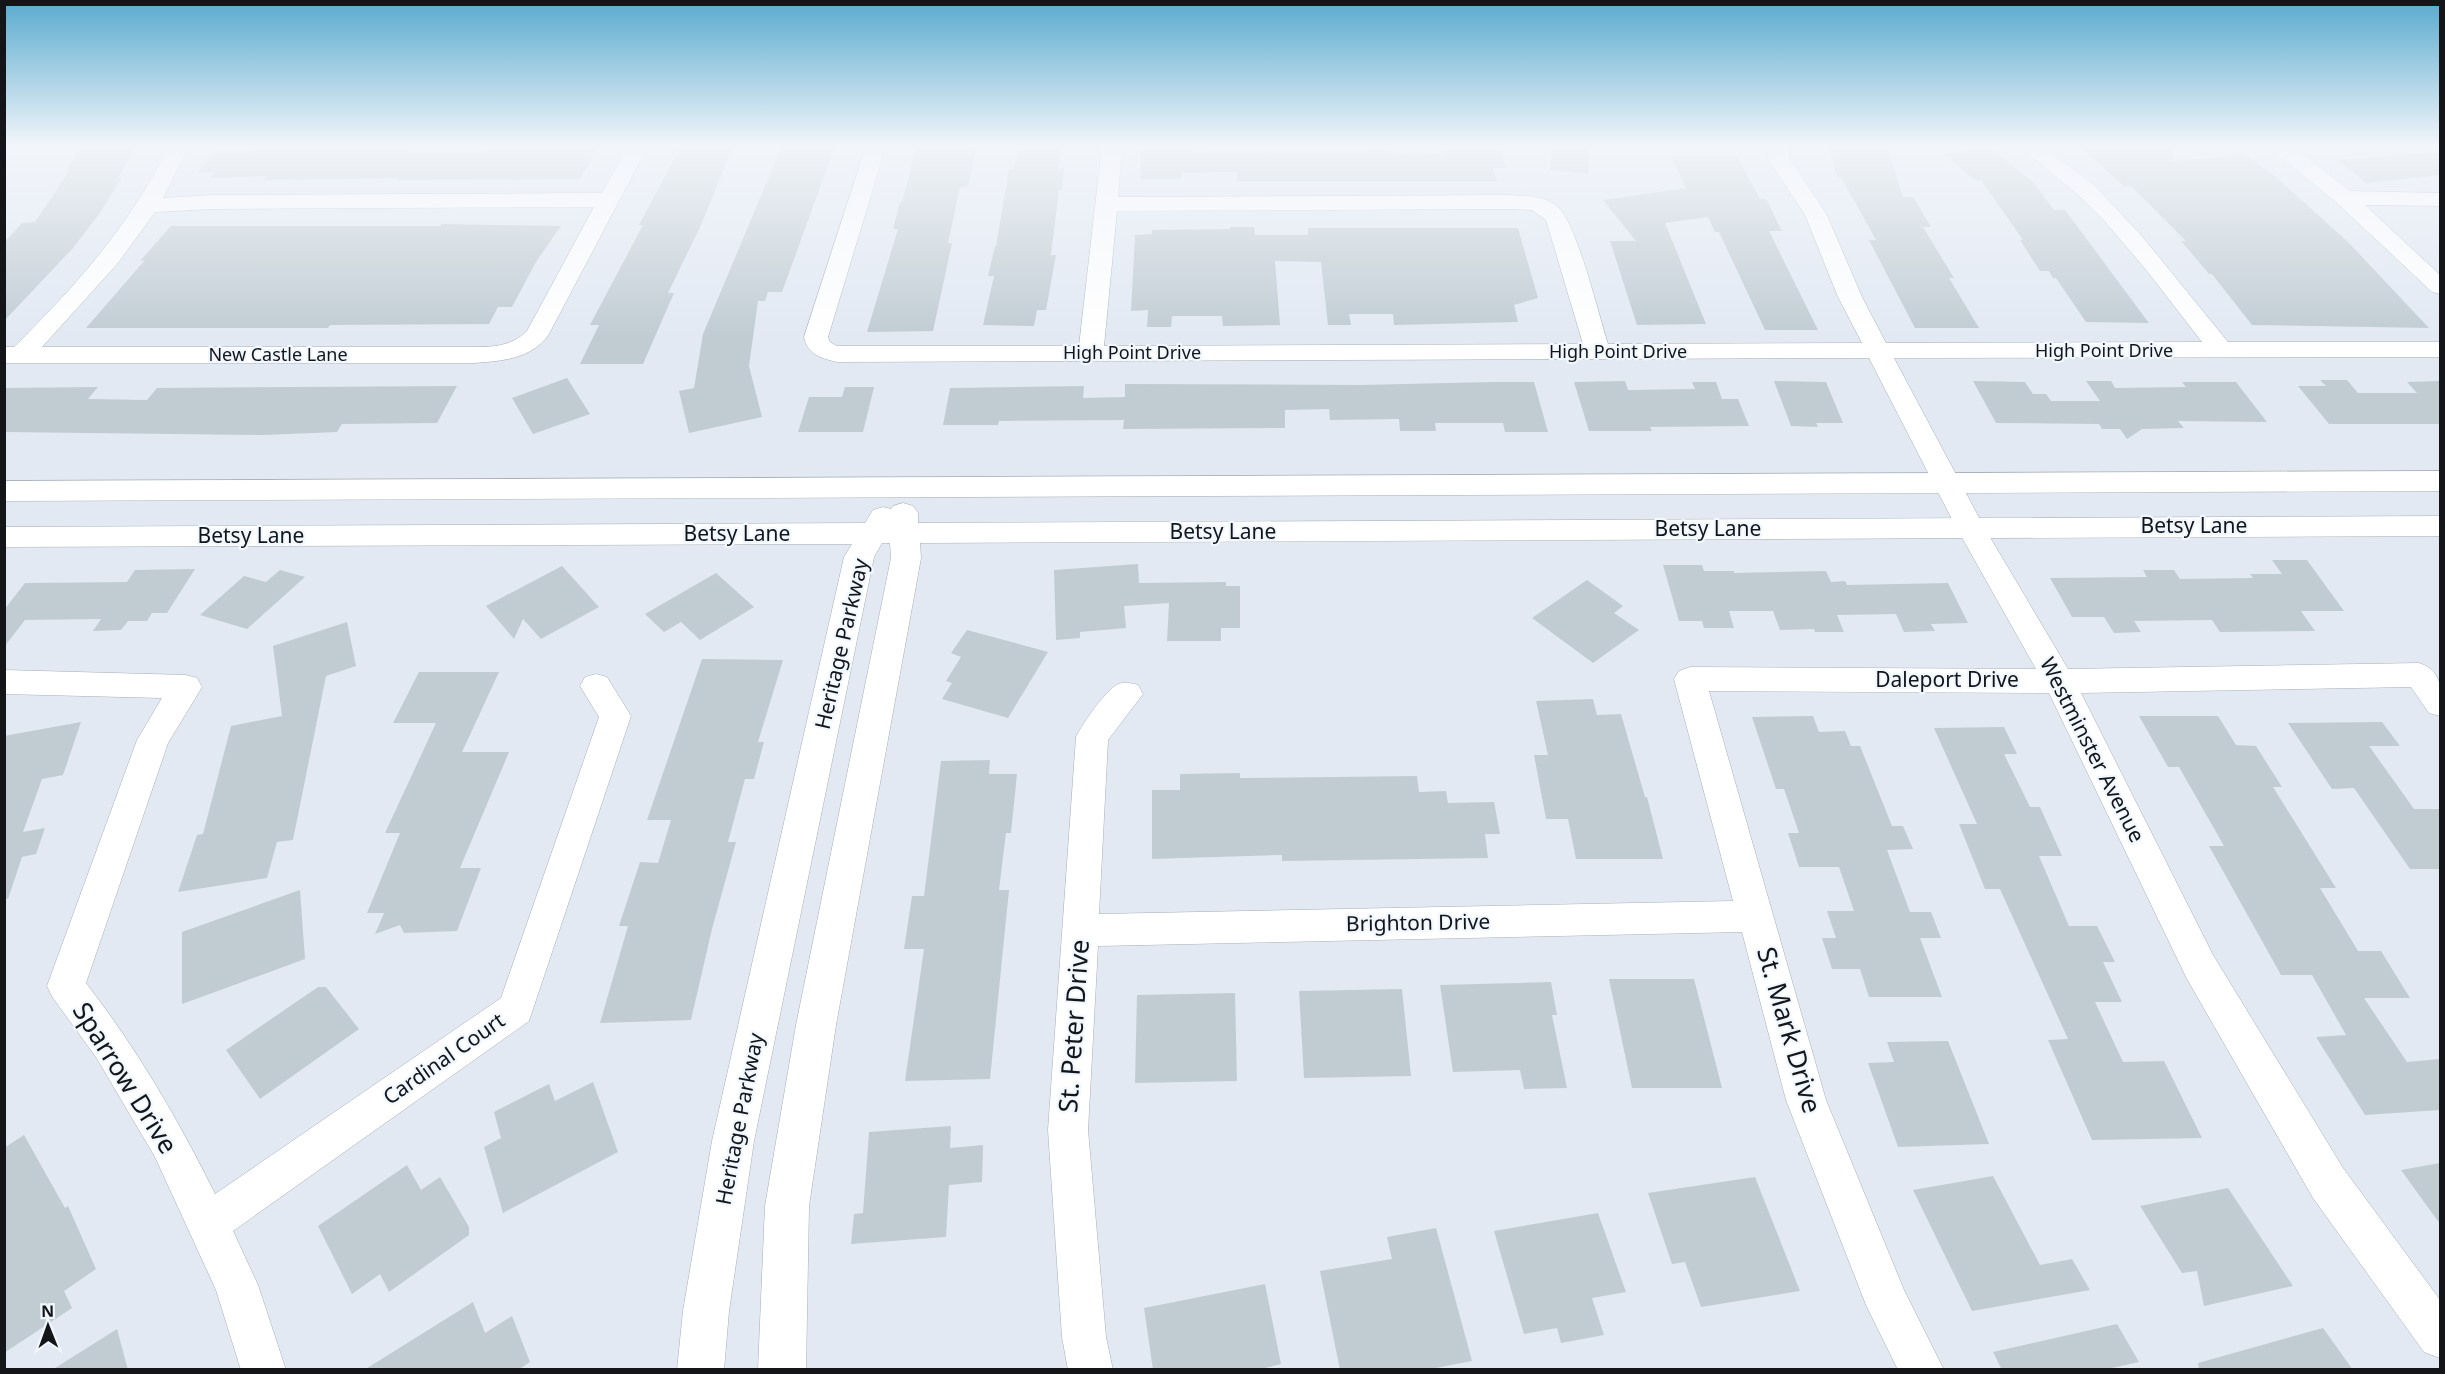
<svg xmlns="http://www.w3.org/2000/svg" width="2445" height="1374" font-family="'Noto Sans',sans-serif">
<rect width="100%" height="100%" fill="#e2e9f3"/>
<g fill="#c0ccd2">
<path d="M111 146H136L118 178 122 177 100 213 73 248 4 321V243L22 223 35 222 70 170H66L80 149Z"/>
<path d="M599 146 580 179 397 180 398 178 263 180 267 176 210 178 215 172H198L215 151 412 147 407 152H486L489 147Z"/>
<path d="M681 146H733L701 225 668 293H674L643 364H580L599 325H590L643 225H639Z"/>
<path d="M782 146H835L782 292H768L765 301H758L749 366 762 417 689 433 679 391 694 388 703 334Z"/>
<path d="M917 146H977L968 186 960 187 948 243H952L933 331 867 332 898 229H893L900 202H902Z"/>
<path d="M1019 146H1062L1058 168H1064L1062 190H1059L1051 255H1056L1046 310H1037L1034 326 983 325 994 276H988L995 246H996L1009 170H1013Z"/>
<path d="M1552 146H1590L1588 174 1550 170Z"/>
<path d="M1829 146H1887L1903 197H1913L1931 227H1923L1954 278H1949L1979 328H1915L1869 240H1876L1841 177H1837Z"/>
<path d="M2079 146H2172L2173 162 2245 154 2276 177 2349 243 2429 328 2252 325 2212 274H2209L2181 241H2186L2131 186 2125 187Z"/>
<path d="M1988 147 2032 181 2054 210H2065L2149 323 2086 322 2056 278H2053L2049 271H2040L2020 240H2023L1981 180 1976 181 1943 154Z"/>
<path d="M1500 148 1506 168H1493L1497 181H1237V172L1181 173 1182 179H1141V150L1194 149V152L1391 150 1392 155 1443 154 1442 149Z"/>
<path d="M2440 152V175L2367 183 2337 160Z"/>
<path d="M1671 156H1737L1760 199H1766L1782 231H1769L1818 330H1765L1719 232H1715L1708 217 1665 223 1706 324 1637 325 1610 241H1636L1603 200 1686 188Z"/>
<path d="M442 224 561 226 536 262 512 307H498L489 324 330 325 328 328H86L145 260 140 261 171 226H440Z"/>
<path d="M1230 227H1254L1255 235H1308V228H1518L1538 298 1514 305 1518 322 1394 325 1393 314H1349L1351 325H1328L1321 262 1275 261 1280 325 1223 326 1222 316H1172L1171 327H1147L1148 310 1131 311 1135 235 1152 234V230L1230 229Z"/>
<path d="M567 378 590 414 533 434 512 398Z"/>
<path d="M2320 380H2347L2358 393H2417L2407 382 2440 381V424H2329L2298 386H2326Z"/>
<path d="M1625 381 1628 390 1695 389 1692 382H1716L1722 399H1738L1749 426 1650 427 1652 431H1589L1574 382Z"/>
<path d="M1774 381 1826 382 1843 423H1816L1818 427 1791 426Z"/>
<path d="M1973 381 2025 382 2033 394H2046L2051 401H2100L2086 381H2111L2115 388 2186 387 2182 382H2236L2267 422 2178 421 2184 428 2142 429 2127 439 2120 429H2102L2099 424 1996 423Z"/>
<path d="M1492 382H1534L1548 432H1505L1503 423H1435L1436 431H1400L1399 419 1330 420 1329 409 1285 410V428L1123 429 1124 420 999 421 998 425H943L950 388 1084 386 1083 398 1125 397V384L1361 385Z"/>
<path d="M457 386 437 423 342 424 337 432 264 435 4 432V388L98 387 88 399 147 400 157 388Z"/>
<path d="M845 387H874L863 432H798L809 397H842Z"/>
<path d="M2272 560H2307L2344 611H2301L2315 631 2220 632 2212 620 2134 621 2141 632 2114 633 2104 617H2072L2050 578 2147 577 2143 570H2174L2180 579 2253 578 2250 574H2282Z"/>
<path d="M1138 564 1139 583 1226 582V586H1240V628H1221V641H1167L1169 603 1124 606 1126 628 1080 632V638L1056 640 1054 570Z"/>
<path d="M1663 565H1702L1704 571H1734V573L1826 571 1831 582 1845 581 1847 585 1948 583 1968 623 1931 624 1935 631 1904 632 1896 614 1837 615 1844 632H1815L1814 629 1780 630 1773 611H1729L1734 628H1704L1702 621H1679Z"/>
<path d="M562 566 599 607 541 639 523 619 514 639 486 606Z"/>
<path d="M195 569 167 613H152L147 621H128L121 630 93 631 101 619 25 620 4 647V610L25 583 127 582 135 570Z"/>
<path d="M280 570 305 577 247 629 200 615 244 576 266 582Z"/>
<path d="M716 573 754 607 700 640 681 622 664 632 645 614Z"/>
<path d="M1587 580 1623 606 1614 613 1639 630 1593 663 1532 618Z"/>
<path d="M347 622 356 666 326 676 293 840 277 842 267 878 178 892 197 835 203 834 231 726 282 716 273 646Z"/>
<path d="M967 630 1048 652 1008 718 942 699 952 683 946 681 961 657 951 653Z"/>
<path d="M702 659 783 660 758 742H764L754 779H745L728 842H736L712 929 691 1020 600 1023 628 926H619L640 862 658 863 671 820H647Z"/>
<path d="M419 672H499L462 752H509L460 868H481L457 931 404 933 400 925 375 934 384 913H367L400 833H385L436 723H393Z"/>
<path d="M1593 699 1597 715 1621 714 1645 797H1647L1663 859H1576L1568 819H1546L1534 755H1548L1536 701Z"/>
<path d="M1813 716 1819 732 1845 731 1851 746H1860L1892 826H1903L1913 849 1887 850 1910 912H1931L1941 938H1920L1942 997H1869L1860 969H1832L1822 938H1836L1827 911H1854L1839 867H1799L1788 833H1799L1784 789H1776L1752 717Z"/>
<path d="M2139 716H2218L2236 745 2256 746 2282 787H2273L2336 888H2320L2358 951H2381L2410 998H2364L2407 1062 2440 1059V1110L2365 1115 2316 1037 2346 1035 2312 975H2281L2209 846H2224L2179 767H2168Z"/>
<path d="M81 722 63 775 42 779 23 832 45 828 36 854 22 857 8 899 4 898V736Z"/>
<path d="M2382 722 2400 746H2369L2414 809H2440V869H2410L2354 788 2332 789 2288 723Z"/>
<path d="M2004 727 2017 754H2004L2030 807H2040L2062 856H2039L2069 926H2097L2115 962H2103L2122 1002H2095L2123 1062 2164 1061 2202 1138 2092 1140 2048 1040 2068 1039 2000 889H1985L1959 824H1977L1934 728Z"/>
<path d="M990 760 989 774H1017L1011 833H1006L999 890H1009L990 1079 905 1081 924 949H904L912 896H924L941 761Z"/>
<path d="M1240 773V778L1417 776 1419 792 1446 791 1448 803 1494 802 1500 834H1485L1488 858 1282 861V855L1152 859V790H1180V774Z"/>
<path d="M300 890 305 959 182 1004V932Z"/>
<path d="M1609 979H1694L1722 1088H1632Z"/>
<path d="M1551 982 1557 1015H1552L1567 1088 1524 1089 1520 1070 1453 1072 1440 985Z"/>
<path d="M318 987H326L359 1029 260 1099 226 1050Z"/>
<path d="M1402 989 1411 1076 1304 1078 1299 991Z"/>
<path d="M1235 993 1237 1081 1135 1083 1137 995Z"/>
<path d="M1948 1041 1989 1144 1898 1147 1868 1063 1894 1062 1887 1042Z"/>
<path d="M593 1082 618 1152 503 1213 484 1147 501 1138 494 1112 549 1084 555 1101Z"/>
<path d="M951 1126 950 1148 983 1145 982 1182 949 1185 946 1237 851 1244 854 1214 863 1213 869 1132Z"/>
<path d="M24 1135 65 1208 68 1206 96 1269 64 1291 72 1308 4 1353V1148Z"/>
<path d="M2440 1163V1224L2401 1170Z"/>
<path d="M407 1165 421 1190 440 1177 469 1227V1235L389 1292 380 1274 352 1294 318 1226Z"/>
<path d="M1993 1176 2040 1265 2072 1259 2090 1290 1972 1311 1913 1190Z"/>
<path d="M1755 1177 1800 1291 1701 1307 1685 1262 1672 1264 1648 1193Z"/>
<path d="M2228 1188 2293 1286 2204 1306 2197 1271 2182 1273 2140 1206Z"/>
<path d="M1598 1213 1626 1292 1592 1298 1604 1335 1561 1343 1557 1328 1524 1334 1494 1231Z"/>
<path d="M1436 1228 1472 1361 1425 1370H1340L1320 1271 1392 1259 1387 1237Z"/>
<path d="M1265 1284 1281 1364 1257 1370H1153L1144 1308Z"/>
<path d="M473 1302 485 1333 512 1316 530 1362 518 1370H364Z"/>
<path d="M2117 1324 2139 1362 2103 1370H2002L1993 1352Z"/>
<path d="M2323 1328 2353 1370H2199L2198 1363Z"/>
<path d="M117 1329 128 1370H52Z"/>
</g>
<g fill="none" stroke-linecap="round" stroke-linejoin="round">
<defs>
<g id="minor">
<path d="M169 146H189L163 198 213 195 602 193 628 146H648L549 334C532 359 502 361 474 363H4V347H14C77 285 130 225 169 146ZM594 207 527 331C512 346 494 347 474 347H42L118 263 155 212 213 209Z"/>
<path d="M866 146H886L828 337 830 342 837 346H1079L1102 146H1122L1118 197 1510 195C1526 196 1547 196 1559 208 1577 225 1599 316 1608 344L1862 343 1838 297 1805 215 1768 159 1766 146H1786L1790 159 1827 215 1862 297 1886 343 2202 342 2147 271 2102 218 2077 194 2019 146H2042L2093 184 2141 235 2228 342H2440V357L1894 358 1984 527 2068 669 2419 663C2444 671 2442 694 2440 716L2429 713 2411 687 2081 693 2213 955 2343 1168 2440 1300V1358L2424 1352 2313 1198 2187 979 2049 693 1709 691 1826 1100 1904 1290 1944 1370H1898L1866 1305 1786 1100 1742 932 1098 946 1088 1130 1106 1337 1113 1370H1068L1062 1337 1048 1130 1076 737C1083 723 1102 696 1115 686 1122 681 1130 683 1138 685L1143 694 1108 740 1099 914 1733 901 1674 679 1679 671 1690 667 2036 669 1956 527 1869 358 837 362C821 358 808 355 804 337ZM1510 209 1532 210 1546 220 1583 344 1104 346 1117 211Z"/>
<path d="M2269 146H2292L2350 191 2440 193V206L2365 205 2440 275V294L2432 292 2337 203 2272 150Z"/>
<path d="M4 670 186 675 197 678 202 687 168 743 86 983C137 1049 178 1119 215 1194L501 998 599 717 580 686 585 677 596 674 607 677 631 716 529 1021 233 1231 258 1285 286 1370H241L216 1290 155 1157 96 1057 53 998 47 986 137 740 162 698 4 694Z"/>
</g>
<g id="major">
<path d="M2440 471V491L4 501V481Z"/>
<path d="M903 503 913 506 918 513V523L2440 516V536L920 543 921 558 836 1025 809 1206 806 1370H758L765 1206 796 1025 891 558 890 543H882L874 557 754 1141 729 1311 724 1370H677L683 1311 712 1141 844 557 852 544 4 547V527L865 523 873 510 883 507 891 509 893 506Z"/>
</g>
</defs>
<use href="#minor" stroke="#a8afb8" stroke-width="1"/>
<use href="#major" stroke="#a8afb8" stroke-width="1"/>
<use href="#minor" fill="#fff" fill-rule="evenodd"/>
<use href="#major" fill="#fff" fill-rule="evenodd"/>
</g>
<linearGradient id="sky" x2="0" y2="1"><stop stop-color="#59aace"/><stop offset="0.43" stop-color="#f2f5fa"/><stop offset="1" stop-color="#f2f5fa" stop-opacity="0"/></linearGradient>
<rect width="2445" height="338" fill="url(#sky)"/>
<g text-anchor="middle" stroke-width="4.5" stroke-linejoin="round" paint-order="stroke">
<g font-size="18" fill="#131518" stroke="#f0f7fe">
<text x="2104" y="357">High Point Drive</text>
<text x="1618" y="358">High Point Drive</text>
<text x="1132" y="359">High Point Drive</text>
<text x="278" y="361">New Castle Lane</text>
</g>
<g font-size="21" fill="#131518" stroke="#f0f7fe">
<text x="2194" y="533">Betsy Lane</text>
<text x="1708" y="536">Betsy Lane</text>
<text x="1223" y="539">Betsy Lane</text>
<text x="737" y="541">Betsy Lane</text>
<text x="251" y="543">Betsy Lane</text>
<text transform="translate(842 644) rotate(-77)" y="7">Heritage Parkway</text>
<text x="1947" y="687">Daleport Drive</text>
<text transform="translate(2092 750) rotate(63)" y="7">Westminster Avenue</text>
<text transform="translate(1418 923) rotate(-1)" y="7">Brighton Drive</text>
<text transform="translate(444 1059) rotate(-35)" y="7">Cardinal Court</text>
<text transform="translate(740 1119) rotate(-79)" y="7">Heritage Parkway</text>
</g>
<g font-size="26" fill="#131518" stroke="#f0f7fe">
<text transform="translate(1074 1026) rotate(-86)" y="9">St. Peter Drive</text>
<text transform="translate(1789 1030) rotate(74)" y="9">St. Mark Drive</text>
<text transform="translate(125 1078) rotate(58)" y="9">Sparrow Drive</text>
</g>
</g>
<rect width="2445" height="1374" fill="none" stroke="#131518" stroke-width="12"/>
<g transform="translate(48 1326) rotate(359)" stroke="#f0f7fe" stroke-width="4.5" paint-order="stroke">
<path d="M0-4.5L10 22L0 15L-10 22Z" fill="#131518"/>
<text y="-9" font-size="16" font-weight="bold" text-anchor="middle" fill="#131518">N</text>
</g>
</svg>
